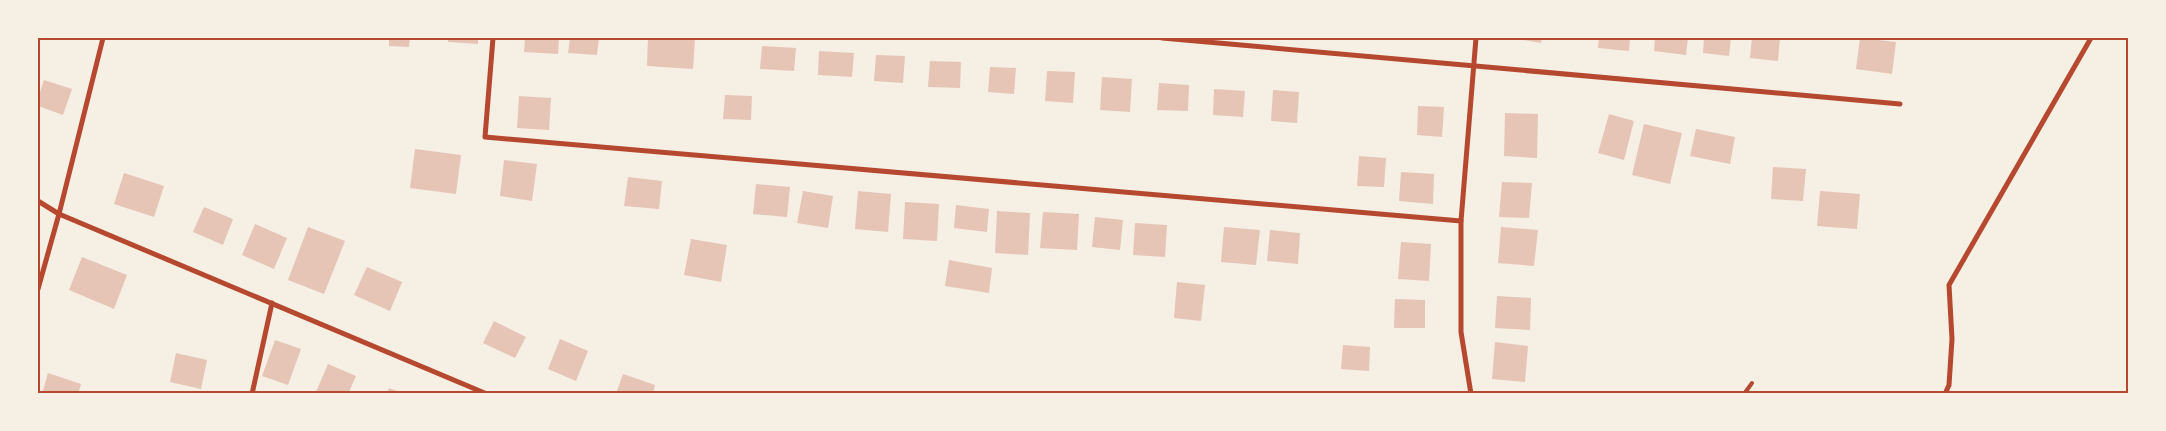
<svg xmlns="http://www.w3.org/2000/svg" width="2166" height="431" font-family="'Exo 2',sans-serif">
<rect width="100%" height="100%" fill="#f6efe4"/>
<g fill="#e6c5b7">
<path d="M389 38H410L409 47 389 46Z"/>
<path d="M448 38H478V44L448 42Z"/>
<path d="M525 38H559L558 54 524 52Z"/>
<path d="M570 38H599L597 55 568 53Z"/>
<path d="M648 38H695L693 69 647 66Z"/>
<path d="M1512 38H1542L1541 43Z"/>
<path d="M1599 38H1630L1629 51 1598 48Z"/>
<path d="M1655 38H1688L1686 55 1654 51Z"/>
<path d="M1704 38H1731L1729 56 1703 53Z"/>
<path d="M1752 38H1780L1778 61 1750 58Z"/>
<path d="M1860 38 1896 42 1892 74 1856 69Z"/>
<path d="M762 46 796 48 794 71 760 69Z"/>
<path d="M819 51 854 53 852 77 818 75Z"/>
<path d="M876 55 905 56 903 83 874 81Z"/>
<path d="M930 61 961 62 960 88 928 87Z"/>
<path d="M990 67 1016 68 1014 94 988 92Z"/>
<path d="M1047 71 1075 72 1073 103 1045 101Z"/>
<path d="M1102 77 1132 79 1130 112 1100 110Z"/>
<path d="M44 80 72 89 63 115 38 106V98Z"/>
<path d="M1159 83 1189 85 1188 111 1157 110Z"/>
<path d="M1214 89 1245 91 1243 117 1213 115Z"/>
<path d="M1273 90 1299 92 1297 123 1271 121Z"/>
<path d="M725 95 752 96 751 120 723 119Z"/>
<path d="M519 96 551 98 549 130 517 128Z"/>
<path d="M1418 106 1444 107 1442 137 1417 135Z"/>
<path d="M1505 113 1538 114 1537 158 1504 156Z"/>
<path d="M1609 114 1634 121 1624 160 1598 153Z"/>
<path d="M1644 124 1682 133 1670 184 1632 175Z"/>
<path d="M1696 129 1735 137 1730 164 1690 156Z"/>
<path d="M415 149 461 155 456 194 410 188Z"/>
<path d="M1359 156 1386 158 1384 187 1357 186Z"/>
<path d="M504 160 537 164 532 201 500 196Z"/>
<path d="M1773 167 1806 169 1803 201 1771 199Z"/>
<path d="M1401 172 1434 174 1433 204 1399 201Z"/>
<path d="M124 173 164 186 154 217 114 204Z"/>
<path d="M628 177 662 181 659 209 624 206Z"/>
<path d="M1502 182 1532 183 1529 218 1499 217Z"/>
<path d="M756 184 790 187 787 217 753 214Z"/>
<path d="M803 191 833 196 828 228 797 223Z"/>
<path d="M858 191 891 194 888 232 855 229Z"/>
<path d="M1820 191 1860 194 1857 229 1817 226Z"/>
<path d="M905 202 939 204 937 241 903 239Z"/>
<path d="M956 205 989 209 987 232 954 228Z"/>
<path d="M204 207 233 219 223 245 193 232Z"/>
<path d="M997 211 1030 213 1028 255 995 253Z"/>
<path d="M1043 212 1079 214 1077 250 1040 248Z"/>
<path d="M1095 217 1123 220 1120 250 1092 247Z"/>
<path d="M1135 223 1167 225 1165 257 1133 255Z"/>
<path d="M255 224 287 238 274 269 242 255Z"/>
<path d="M308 227 345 241 324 294 288 280Z"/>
<path d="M1224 227 1260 230 1256 265 1221 262Z"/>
<path d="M1501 227 1538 230 1534 266 1498 263Z"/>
<path d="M1270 230 1300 233 1298 264 1267 261Z"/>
<path d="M691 239 727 245 721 282 684 275Z"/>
<path d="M1401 242 1431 244 1429 281 1398 279Z"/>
<path d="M82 257 127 275 114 309 69 290Z"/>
<path d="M949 260 992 268 989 293 945 286Z"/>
<path d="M367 267 402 282 390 311 354 295Z"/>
<path d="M1177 282 1205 285 1201 321 1174 318Z"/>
<path d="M1497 296 1531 298 1530 330 1495 328Z"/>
<path d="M1395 299 1425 300V328H1394Z"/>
<path d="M494 321 526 337 515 358 483 343Z"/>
<path d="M560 339 588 351 576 381 548 369Z"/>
<path d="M275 340 301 349 288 385 262 376Z"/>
<path d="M1495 342 1528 346 1525 382 1492 379Z"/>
<path d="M1343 345 1370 347 1369 371 1341 369Z"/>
<path d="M176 353 207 360 201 389 170 382Z"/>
<path d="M328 364 356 376 348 394H315Z"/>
<path d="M48 373 81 384 78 394H42Z"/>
<path d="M623 374 655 385 653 394H616Z"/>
<path d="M389 388 402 393V394H387Z"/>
</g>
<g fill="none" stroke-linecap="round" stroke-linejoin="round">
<path stroke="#b5482f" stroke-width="4" d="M1744 394 1752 383"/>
<g stroke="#b5482f" stroke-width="5">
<path d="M493 38 485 137 1461 221"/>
<path d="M1162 38 1900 104"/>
<path d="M38 201 59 214 487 394"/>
<path d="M38 289 59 214 103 38"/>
<path d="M252 394 272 303"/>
<path d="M1471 394 1461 332V221L1476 38"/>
<path d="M1945 394 1949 385 1952 339 1949 285 2091 38"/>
</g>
</g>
<rect width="2166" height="431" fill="none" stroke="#f6efe4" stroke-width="78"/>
<rect x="39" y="39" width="2088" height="353" fill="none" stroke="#b5482f" stroke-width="2"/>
</svg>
